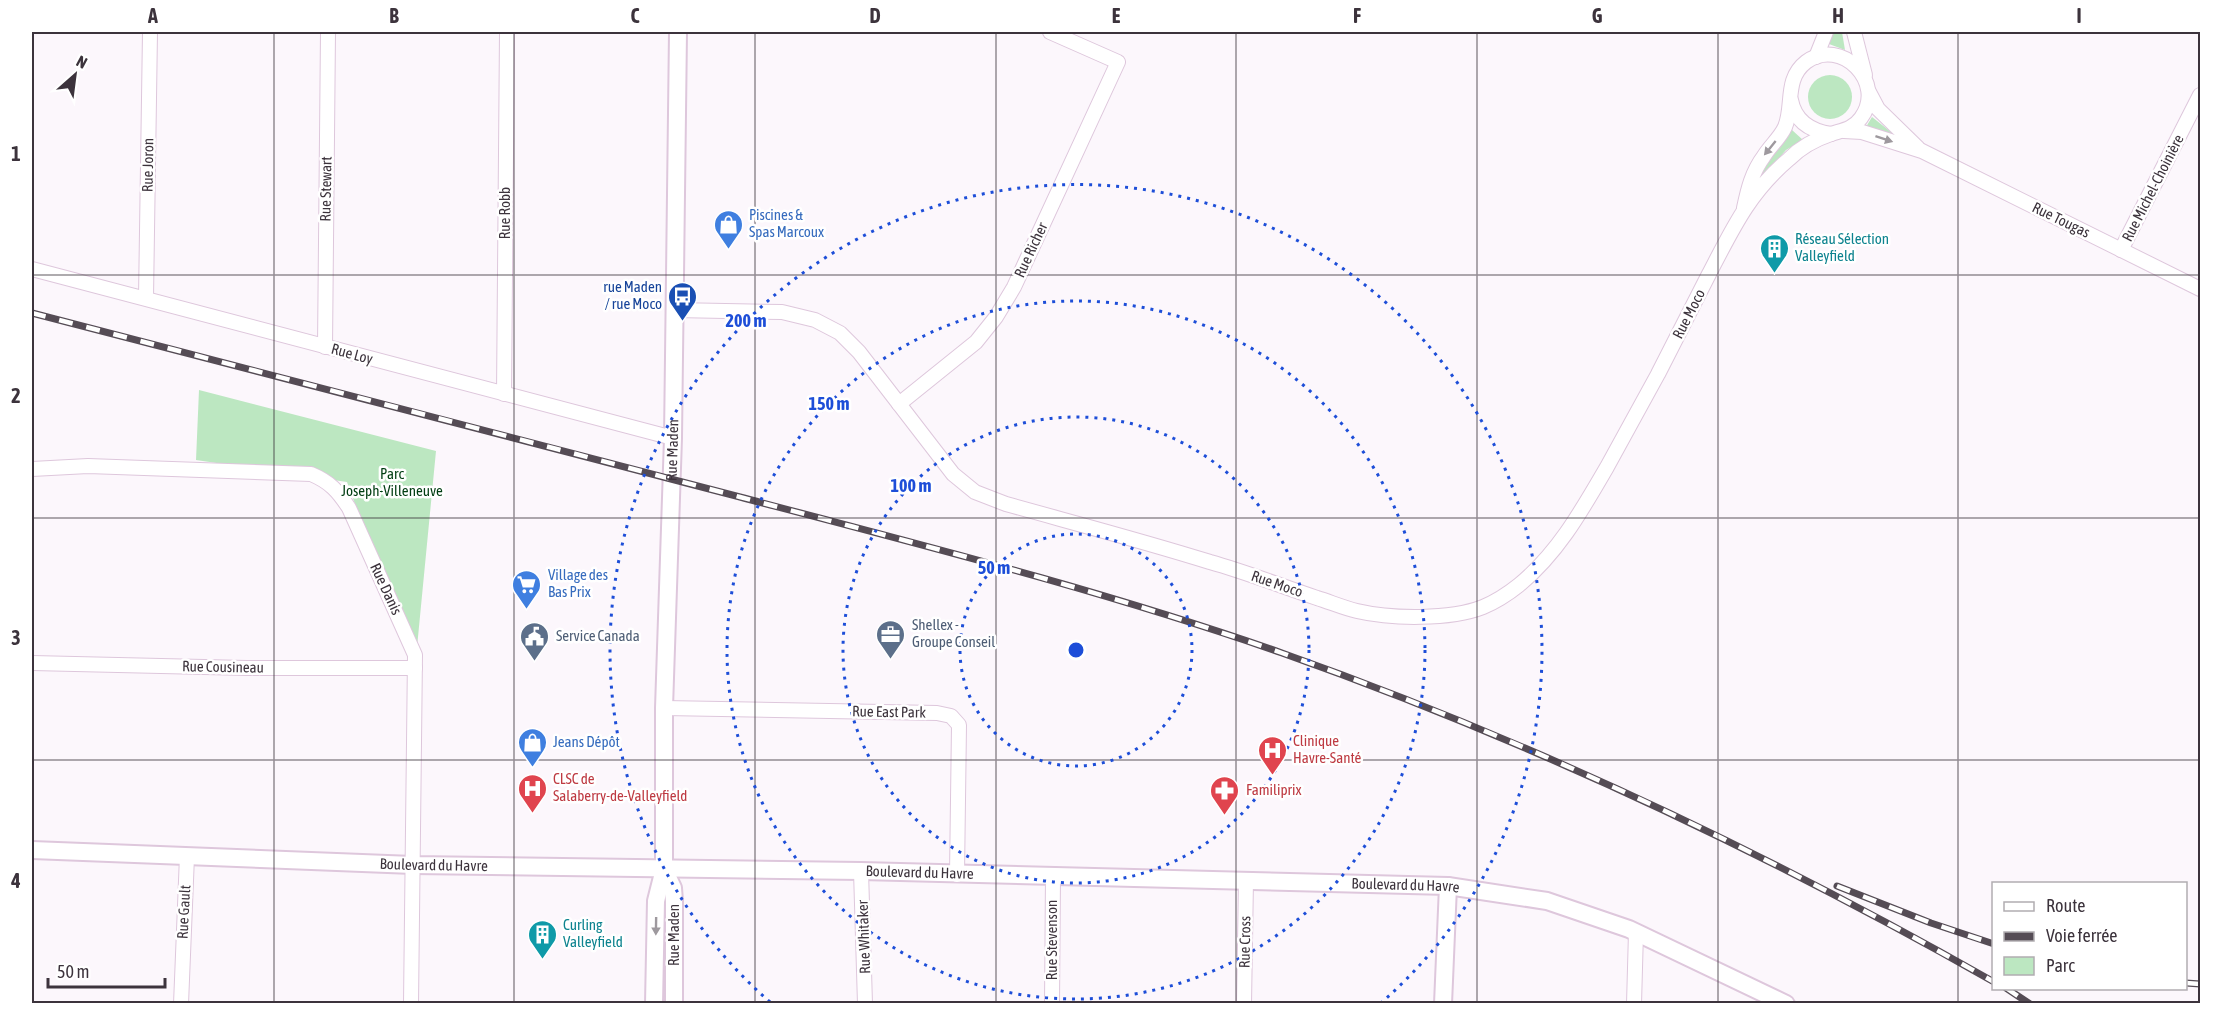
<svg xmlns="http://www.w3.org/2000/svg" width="2232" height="1035" font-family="'Asap Condensed',sans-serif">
<rect width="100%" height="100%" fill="#fcf7fc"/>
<g fill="#bce7c1">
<path d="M1833 32H1842L1845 50 1829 44Z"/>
<circle cx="1830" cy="97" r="22"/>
<path d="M1872 117 1901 140 1866 127Z"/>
<path d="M1792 130 1803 140 1786 150 1753 188 1761 170Z"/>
<path d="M199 390 436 451 415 668 347 482 196 460Z"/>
</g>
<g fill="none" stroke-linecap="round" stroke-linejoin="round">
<defs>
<g id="minor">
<path d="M1854 32 1865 75"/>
<path d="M1816 57 1826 32"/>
<path d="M1869 92 1878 109 1918 148"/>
<path d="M1791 100C1795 122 1811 131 1831 134"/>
<path d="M1844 131 1862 132 1922 151 2200 289"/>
<path d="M2121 250 2200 95"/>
<path d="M32 269 673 438"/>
<path d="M146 298 150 32"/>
<path d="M674 310 782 312 815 320 840 333 859 352 953 474 975 492 1006 504C1074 523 1143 541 1210 562 1246 572 1281 586 1317 598 1330 602 1344 608 1357 611 1391 619 1450 620 1483 607 1495 602 1509 593 1519 585 1558 553 1582 510 1607 467 1624 436 1641 405 1658 374 1675 341 1692 307 1709 274 1733 228 1749 193 1789 159 1800 148 1816 139 1831 134 1843 130 1853 129 1861 118 1887 83 1841 36 1806 62 1784 79 1794 106 1785 127 1780 138 1770 146 1764 156 1752 172 1748 189 1744 208"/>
<path d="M325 347 328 32"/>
<path d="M504 394 507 32"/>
<path d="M899 404 976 342 996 317 1014 287 1118 62 1050 32"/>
<path d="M32 469 88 466 311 474C330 482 338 491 349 508L415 655 411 1004"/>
<path d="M32 663 247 668H415"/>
<path d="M664 708 937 713 951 716 959 725 957 875"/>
<path d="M861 871 865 1004"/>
<path d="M181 1004 187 856"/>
<path d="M1052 1004 1053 876"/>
<path d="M1244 1004 1246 880"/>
<path d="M1634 1004 1636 932"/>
</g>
<g id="tertiary">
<path id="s1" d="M32 850 413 865 861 871 1448 886 1547 901 1629 929 1786 1004"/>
<path d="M664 869 673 888 674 901V1004"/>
<path id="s2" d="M654 1004 656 901 664 869V708L673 438 678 32"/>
<path d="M1443 1004 1448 886"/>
</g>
</defs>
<use href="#minor" stroke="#dec7dc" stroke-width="16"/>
<use href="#tertiary" stroke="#dec7dc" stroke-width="20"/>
<use href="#minor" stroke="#fff" stroke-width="14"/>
<use href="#tertiary" stroke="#fff" stroke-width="16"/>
<defs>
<g id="rail">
<path d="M32 313C268 374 504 435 740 497 922 545 1105 591 1282 653 1531 741 1765 852 1994 982"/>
<path d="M1837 886 1931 923 1994 944"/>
<path d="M2186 983 2200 984"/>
<path d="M2006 988 2030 1004"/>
</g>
</defs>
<use href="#rail" stroke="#554c55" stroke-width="7"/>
<use href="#rail" stroke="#fff" stroke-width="4.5" stroke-dasharray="14" stroke-linecap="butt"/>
</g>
<defs><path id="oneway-solid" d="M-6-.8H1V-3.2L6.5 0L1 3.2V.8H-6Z" transform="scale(1.5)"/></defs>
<g fill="#9e999e">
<use href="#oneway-solid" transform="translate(1884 139) rotate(18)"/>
<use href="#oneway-solid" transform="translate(1770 148) rotate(129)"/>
<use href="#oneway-solid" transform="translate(656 926) rotate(91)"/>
</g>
<path fill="none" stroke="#3c333c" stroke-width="1.5" stroke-opacity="0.55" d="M274 32V1004M514 32V1004M755 32V1004M996 32V1004M1236 32V1004M1477 32V1004M1718 32V1004M1958 32V1004M32 275H2200M32 518H2200M32 760H2200"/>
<g fill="none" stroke="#1d4ed8" stroke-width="3" stroke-dasharray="3 6">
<circle cx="1076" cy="650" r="116"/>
<circle cx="1076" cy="650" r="233"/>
<circle cx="1076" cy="650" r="349"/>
<path d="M770 1002A466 466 0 1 1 1382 1002"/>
</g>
<defs>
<symbol id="shop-pin" viewBox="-11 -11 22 30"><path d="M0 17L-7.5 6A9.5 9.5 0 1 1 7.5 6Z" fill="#3f7fe0" stroke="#fff"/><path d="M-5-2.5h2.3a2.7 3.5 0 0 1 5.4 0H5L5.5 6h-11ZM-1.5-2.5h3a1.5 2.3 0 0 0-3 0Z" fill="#fff"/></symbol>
<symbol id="building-pin" viewBox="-11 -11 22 30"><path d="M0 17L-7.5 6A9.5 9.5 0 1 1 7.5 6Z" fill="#0f9aa8" stroke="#fff"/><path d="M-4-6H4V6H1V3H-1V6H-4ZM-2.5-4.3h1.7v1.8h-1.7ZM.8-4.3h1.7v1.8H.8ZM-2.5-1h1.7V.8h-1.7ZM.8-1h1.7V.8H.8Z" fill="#fff"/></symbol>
<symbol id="bus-pin" viewBox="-11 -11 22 30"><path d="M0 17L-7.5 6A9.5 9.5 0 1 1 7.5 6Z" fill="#1a4fb4" stroke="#fff"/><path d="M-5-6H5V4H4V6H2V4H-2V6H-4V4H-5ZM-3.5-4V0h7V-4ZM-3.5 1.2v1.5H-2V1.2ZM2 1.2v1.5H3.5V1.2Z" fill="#fff"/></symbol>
<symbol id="supermarket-pin" viewBox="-11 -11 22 30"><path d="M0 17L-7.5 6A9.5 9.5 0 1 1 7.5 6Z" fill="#3f7fe0" stroke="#fff"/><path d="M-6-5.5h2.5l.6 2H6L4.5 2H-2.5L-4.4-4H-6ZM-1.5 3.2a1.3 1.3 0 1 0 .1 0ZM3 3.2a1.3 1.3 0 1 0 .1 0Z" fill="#fff"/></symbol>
<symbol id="office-pin" viewBox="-11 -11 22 30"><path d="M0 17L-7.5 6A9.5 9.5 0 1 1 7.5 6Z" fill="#5c6f8a" stroke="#fff"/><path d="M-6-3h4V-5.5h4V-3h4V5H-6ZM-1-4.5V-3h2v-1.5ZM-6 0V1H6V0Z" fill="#fff"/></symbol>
<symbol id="civic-pin" viewBox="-11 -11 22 30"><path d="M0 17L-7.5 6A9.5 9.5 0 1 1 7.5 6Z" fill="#5c6f8a" stroke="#fff"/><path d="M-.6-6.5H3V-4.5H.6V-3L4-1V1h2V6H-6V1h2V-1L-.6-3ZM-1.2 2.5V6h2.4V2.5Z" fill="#fff"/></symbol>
<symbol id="hospital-pin" viewBox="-11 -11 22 30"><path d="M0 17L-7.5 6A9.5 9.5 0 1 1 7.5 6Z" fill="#e0444e" stroke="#fff"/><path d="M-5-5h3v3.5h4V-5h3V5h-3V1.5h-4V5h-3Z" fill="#fff"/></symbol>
<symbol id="pharmacy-pin" viewBox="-11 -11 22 30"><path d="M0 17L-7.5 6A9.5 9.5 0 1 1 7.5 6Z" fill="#e0444e" stroke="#fff"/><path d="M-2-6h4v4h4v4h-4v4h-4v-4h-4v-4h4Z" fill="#fff"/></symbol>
</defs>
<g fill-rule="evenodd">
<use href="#shop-pin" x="712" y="208" width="33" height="45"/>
<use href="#building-pin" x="1758" y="232" width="33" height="45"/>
<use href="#bus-pin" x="666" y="280" width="33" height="45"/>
<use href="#supermarket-pin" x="510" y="568" width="33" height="45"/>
<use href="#office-pin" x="874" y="618" width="33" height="45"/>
<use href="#civic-pin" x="518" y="620" width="33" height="45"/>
<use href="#shop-pin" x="516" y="726" width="33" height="45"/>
<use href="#hospital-pin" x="1256" y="734" width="33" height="45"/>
<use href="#hospital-pin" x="516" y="772" width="33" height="45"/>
<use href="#pharmacy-pin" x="1208" y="774" width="33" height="45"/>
<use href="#building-pin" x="526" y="918" width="33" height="45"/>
</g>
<g text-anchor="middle" stroke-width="5" stroke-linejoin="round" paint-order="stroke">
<g font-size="15" fill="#3c333c" stroke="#fff">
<text transform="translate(148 165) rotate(-89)" y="5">Rue Joron</text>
<text transform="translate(2153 188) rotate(-63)" y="5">Rue Michel-Choinière</text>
<text transform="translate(326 189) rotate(-89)" y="5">Rue Stewart</text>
<text transform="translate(505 213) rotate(-90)" y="5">Rue Robb</text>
<text transform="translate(2061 220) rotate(26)" y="5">Rue Tougas</text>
<text transform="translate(1031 250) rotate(-65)" y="5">Rue Richer</text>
<text transform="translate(1689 314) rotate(-63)" y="5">Rue Moco</text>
<text transform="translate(352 354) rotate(15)" y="5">Rue Loy</text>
<text dy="5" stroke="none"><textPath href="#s2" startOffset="555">Rue Maden</textPath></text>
<text transform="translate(1277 584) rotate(19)" y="5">Rue Moco</text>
<text transform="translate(386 589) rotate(65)" y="5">Rue Danis</text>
<text transform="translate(223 667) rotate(1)" y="5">Rue Cousineau</text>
<text transform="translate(889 712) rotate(1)" y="5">Rue East Park</text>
<text dy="5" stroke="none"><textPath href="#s1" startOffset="402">Boulevard du Havre</textPath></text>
<text dy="5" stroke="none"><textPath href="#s1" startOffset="888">Boulevard du Havre</textPath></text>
<text dy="5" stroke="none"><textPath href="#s1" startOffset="1374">Boulevard du Havre</textPath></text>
<text transform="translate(184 912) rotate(-87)" y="5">Rue Gault</text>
<text transform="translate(674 935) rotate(-90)" y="5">Rue Maden</text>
<text transform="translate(864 937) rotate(-92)" y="5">Rue Whitaker</text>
<text transform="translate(1052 940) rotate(-90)" y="5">Rue Stevenson</text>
<text transform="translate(1245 942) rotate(-89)" y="5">Rue Cross</text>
</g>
<g font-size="15" fill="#366cbe" stroke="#fff" text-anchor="start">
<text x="749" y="220">Piscines &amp;<tspan x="749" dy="17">Spas Marcoux</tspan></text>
<text x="548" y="580">Village des<tspan x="548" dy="17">Bas Prix</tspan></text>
<text x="553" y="747">Jeans Dépôt</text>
</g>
<g font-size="15" fill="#0d838f" stroke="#fff" text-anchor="start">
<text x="1795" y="244">Réseau Sélection<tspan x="1795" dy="17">Valleyfield</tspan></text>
<text x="563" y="930">Curling<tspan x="563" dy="17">Valleyfield</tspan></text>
</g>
<g font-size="15" fill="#164399" stroke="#fff" text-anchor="end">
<text x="662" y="292">rue Maden<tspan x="662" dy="17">/ rue Moco</tspan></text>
</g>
<g font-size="15" fill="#003d12" stroke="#fff">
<text x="392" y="479">Parc<tspan x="392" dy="17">Joseph-Villeneuve</tspan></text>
</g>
<g font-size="15" fill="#4e5e75" stroke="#fff" text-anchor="start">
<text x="912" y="630">Shellex -<tspan x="912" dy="17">Groupe Conseil</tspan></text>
<text x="556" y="641">Service Canada</text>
</g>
<g font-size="15" fill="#be3a42" stroke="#fff" text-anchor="start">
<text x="1293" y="746">Clinique<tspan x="1293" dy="17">Havre-Santé</tspan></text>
<text x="553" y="784">CLSC de<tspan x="553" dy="17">Salaberry-de-Valleyfield</tspan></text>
<text x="1246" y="795">Familiprix</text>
</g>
</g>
<circle cx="1076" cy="650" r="9" fill="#1d4ed8" stroke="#fff" stroke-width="3"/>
<g font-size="18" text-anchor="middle" font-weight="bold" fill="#1d4ed8" stroke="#fff" stroke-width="5" stroke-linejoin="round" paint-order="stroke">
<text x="746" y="327">200 m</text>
<text x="829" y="410">150 m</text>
<text x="911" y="492">100 m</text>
<text x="994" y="574">50 m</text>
</g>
<rect width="2232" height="1035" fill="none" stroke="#ffffff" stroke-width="66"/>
<rect x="1992" y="882" width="195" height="108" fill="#ffffff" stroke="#b1adb1" stroke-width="1.5"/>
<rect x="2004" y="902" width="30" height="9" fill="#ffffff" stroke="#b1adb1" stroke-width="1.5"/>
<text x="2046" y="912" font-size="18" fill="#3c333c">Route</text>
<rect x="2004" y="932" width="30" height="9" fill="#554c55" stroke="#b1adb1" stroke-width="1.5"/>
<text x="2046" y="942" font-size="18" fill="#3c333c">Voie ferrée</text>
<rect x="2004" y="957" width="30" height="18" fill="#bce7c1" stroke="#b1adb1" stroke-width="1.5"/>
<text x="2046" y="972" font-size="18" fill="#3c333c">Parc</text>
<g transform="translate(75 75) rotate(28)" stroke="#ffffff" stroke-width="4.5" paint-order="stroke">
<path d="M0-4.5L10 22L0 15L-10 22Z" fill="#3c333c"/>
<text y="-9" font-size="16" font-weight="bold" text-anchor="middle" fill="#3c333c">N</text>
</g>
<path d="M48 978v9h117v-9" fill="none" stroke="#3c333c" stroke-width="3"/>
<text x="57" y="978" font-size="18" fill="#3c333c" stroke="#ffffff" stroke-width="4.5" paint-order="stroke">50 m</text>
<rect x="33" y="33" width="2166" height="969" fill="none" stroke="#3c333c" stroke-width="2"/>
<g font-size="20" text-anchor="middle" font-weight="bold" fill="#3c333c">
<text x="153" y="23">A</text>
<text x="394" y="23">B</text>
<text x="635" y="23">C</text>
<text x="875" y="23">D</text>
<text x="1116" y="23">E</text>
<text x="1357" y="23">F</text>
<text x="1597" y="23">G</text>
<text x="1838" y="23">H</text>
<text x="2079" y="23">I</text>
<text x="16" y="161">1</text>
<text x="16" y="403">2</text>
<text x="16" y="645">3</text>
<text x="16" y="888">4</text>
</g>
</svg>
